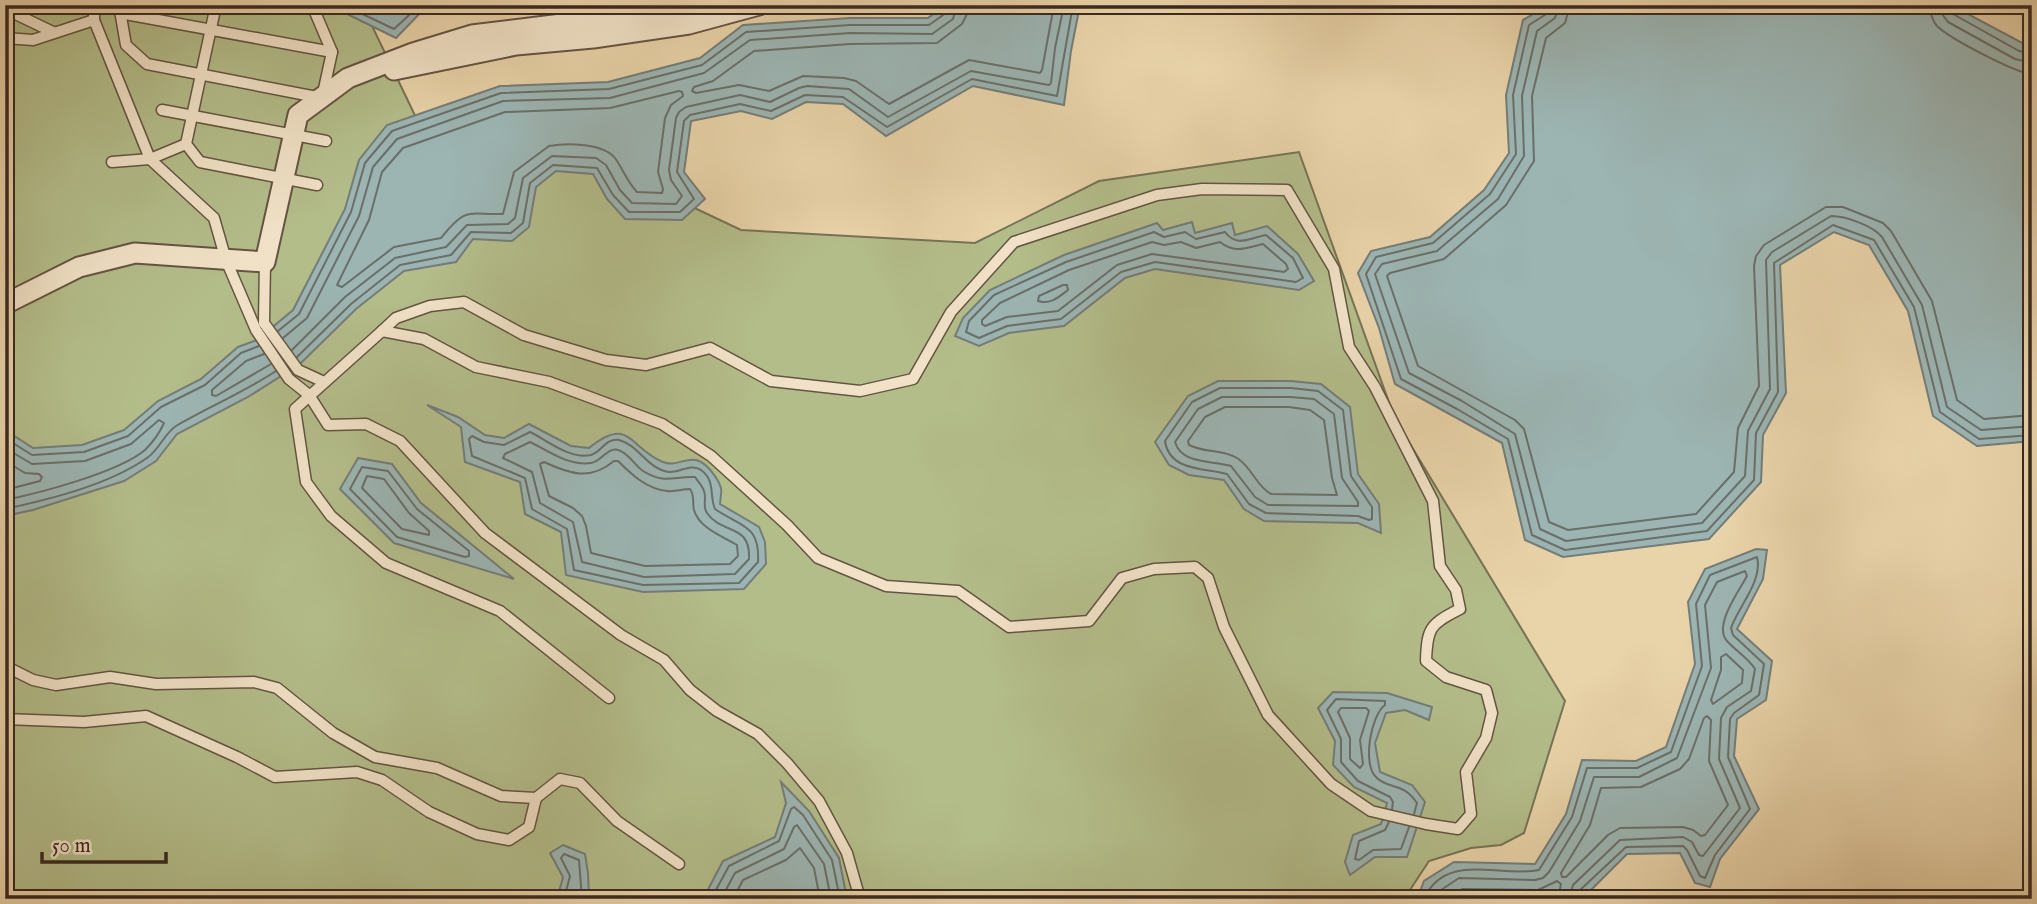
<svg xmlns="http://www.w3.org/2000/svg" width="2037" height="904" font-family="'IM FELL English',serif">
<rect width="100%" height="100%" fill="#e9d3a9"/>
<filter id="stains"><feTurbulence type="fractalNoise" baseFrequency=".00286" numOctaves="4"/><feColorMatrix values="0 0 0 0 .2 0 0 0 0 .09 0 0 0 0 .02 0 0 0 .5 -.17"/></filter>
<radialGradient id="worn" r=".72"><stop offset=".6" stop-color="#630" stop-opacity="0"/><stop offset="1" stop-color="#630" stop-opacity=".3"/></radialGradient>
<path fill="#b3bd8a" stroke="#767356" stroke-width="2" d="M5 5H362L421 128 555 142 741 230 975 243 1099 181 1299 152 1395 419 1565 701 1524 833 1501 845 1471 848 1429 861 1404 899H1232L1183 893V899H5Z"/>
<g fill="#9cb5b3" stroke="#747d79" stroke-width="2">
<path d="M344 5H428L396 38 347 14Z"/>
<path d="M945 5H1080L1071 51 1064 105 973 86 886 136 843 104 806 102 772 119 741 111 691 121 684 172 705 199 682 220 625 219 607 199 593 174 556 171 536 187 529 227 512 241 473 239 456 262 404 271 356 309 300 364 248 397 177 434 156 461 124 481 33 510 5 516V430L33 448 82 445 124 430 158 401 201 379 238 347 257 340 293 310 345 209 359 160 387 125 500 86 608 82 700 58 743 25 850 18H928Z"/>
<path d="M1549 5H1951L2032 48V441L1977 446 1933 416 1908 311 1869 245 1834 232 1780 265 1786 393 1763 435 1761 482 1709 539 1563 557 1525 540 1502 443 1395 384 1379 328 1358 273 1371 251 1430 237 1484 190 1509 153 1506 95 1523 20Z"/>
<path d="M1192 222 1195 233 1232 223 1235 235 1267 226 1298 254 1314 281 1299 290 1155 269 1125 278 1064 326 1009 333 979 346 955 336 963 318 990 290 1064 255 1157 223 1163 230Z"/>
<path d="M1218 381H1291L1321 384 1350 407 1358 474 1379 504 1381 533 1358 523 1264 521 1244 509 1224 480 1189 475 1169 465 1155 442 1188 396Z"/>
<path d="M427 405 458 417 485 435 504 438 529 424 571 446 589 448C630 415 629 448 663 462 675 467 684 458 696 460 706 462 718 478 721 488 722 492 720 500 720 504L759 527 765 542 766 564 744 589 643 592 566 575 561 532 525 514 520 482 465 462 461 427Z"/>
<path d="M358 458 392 464 421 503 514 579 394 543 340 489Z"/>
<path d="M1756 549 1767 550 1763 579 1737 629 1772 661 1766 700 1737 719 1734 756 1759 809 1720 859 1710 887 1695 883 1680 853 1627 854 1582 899H1417L1424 881 1454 862 1535 864 1566 814 1582 760 1636 761 1666 747 1695 664 1688 602 1705 569Z"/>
<path d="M1333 692 1387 693 1432 707 1429 720 1405 710 1386 713 1375 743 1380 772 1412 785 1425 802 1407 857H1375L1350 875 1345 862 1353 835 1381 824 1387 803 1354 787 1333 765 1335 741 1318 708Z"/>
<path d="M781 782 809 811 839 858 847 899H703L723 861 775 837 786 803Z"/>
<path d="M563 845 585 854 588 873 589 899H557L563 877 550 853Z"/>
</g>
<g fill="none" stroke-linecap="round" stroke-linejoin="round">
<g stroke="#6a6f6a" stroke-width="2">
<path d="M351 5 354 10 394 29 420 5"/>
<path d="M968 5 967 14 962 24 937 43 850 44 754 51 713 81 694 87 692 91 696 93 739 85 769 91 803 76 844 78 856 81 889 104 969 60 1040 73 1042 70 1054 5"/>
<path d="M1551 5 1548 13 1529 25 1513 95 1516 154 1490 194 1433 243 1376 257 1366 274 1401 379 1457 409 1508 439 1532 535 1565 550 1707 531 1754 480 1756 433 1778 392 1774 263 1833 225 1874 240 1914 307 1940 412 1979 439 2032 435"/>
<path d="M1559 5 1555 18 1537 31 1522 96 1524 156 1498 199 1437 251 1382 264 1375 274 1409 373 1462 401 1515 434 1540 529 1566 541 1702 523 1745 476 1748 431 1770 389 1766 260 1772 252 1831 216C1846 216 1873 226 1882 237L1922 305 1947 407 1981 430 2032 426"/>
<path d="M1570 5 1565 23 1546 38 1532 96 1534 161 1506 205 1444 259 1390 273 1387 276 1418 366 1515 420 1524 429 1549 522 1568 530 1696 514 1734 472 1738 428 1759 386 1754 266 1756 256 1764 245 1826 207H1843L1883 223 1891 231 1932 301 1957 400 1984 419 2032 415"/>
<path d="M1930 5C1930 13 1932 20 1937 26 1949 38 2015 73 2032 74"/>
<path d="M1940 5 1942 14 1948 22 2015 59 2032 63"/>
<path d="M1949 5 1953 14 2019 51 2032 54"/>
<path d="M679 91 682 92 683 96 671 105 665 118 658 172 663 189 662 193 637 192C627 182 623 169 615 158 603 143 567 143 549 146L514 172 503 214C467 215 467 206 441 238L394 247 342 287 337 285 369 220 382 172 403 148 505 112 610 108Z"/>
<path d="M1154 232 1164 237 1185 232 1196 239 1225 232C1237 248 1249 238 1266 235L1293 258 1303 278 1296 282 1155 262 1121 272 1061 319 1007 326 979 338 966 332 969 321 994 295 1066 262Z"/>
<path d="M1152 242 1164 245 1181 242 1196 248 1220 242C1235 254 1246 248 1263 244L1286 264 1288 269 1284 272 1152 254 1117 265 1058 311 1007 317 985 326 982 324V320L1000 303 1069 270Z"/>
<path d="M1063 285H1067L1068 290C1059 297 1050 305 1038 301L1039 296Z"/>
<path d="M278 331 299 314 351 212 365 163 392 131 501 93 609 89 702 65 746 32 850 25H929L946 13 949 5"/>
<path d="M283 338 307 318 359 216 373 167 397 139 503 101 610 98 704 73 750 40 850 33 932 34 953 19 957 5"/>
<path d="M292 350 345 297 395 258 446 247 467 225 508 224 515 218 523 178 552 156 596 158 606 165 620 190 632 203 676 204 682 196 671 180 669 170 676 118 679 112 686 107 740 95 770 102 799 88 807 86 849 89 888 117 971 71 1049 85 1051 83 1055 48 1064 5"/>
<path d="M264 354 246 361 212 390V395L216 396 271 364"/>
<path d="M297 357 351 304 400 265 451 255 471 232 511 233 523 223 530 183 553 165 597 168 613 195 629 212H680L694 199 677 172 684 121 690 115 740 104 771 111 805 95 843 97 887 127 972 79 1057 96 1073 5"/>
<path d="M1220 388H1291L1318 391 1343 410 1351 476 1372 507V519L1369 520 1358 516 1266 513 1249 504 1227 474C1204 468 1169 471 1165 441L1192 402Z"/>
<path d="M1222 397H1290L1314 399 1334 414 1342 478 1358 502V506L1268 505 1255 497 1231 466C1212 460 1182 465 1175 442L1198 409Z"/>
<path d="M1225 407H1289L1310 410 1324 420 1332 478 1337 495 1271 494C1256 486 1252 467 1237 458 1223 449 1204 453 1189 445L1188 441 1205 417Z"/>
<path d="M530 432C547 440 570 460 591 455 602 452 605 438 619 440 639 445 647 469 669 472 679 473 691 463 701 470 716 481 709 496 715 509 741 527 760 524 758 562L739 583 643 585 574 570 567 529 532 509 525 478 472 456 469 439 472 436 484 442 504 445Z"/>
<path d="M5 438 32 455 84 452 128 436 161 407 205 385 241 353 259 346"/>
<path d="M530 442C549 451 568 466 591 463 601 462 607 447 618 450 629 453 634 465 643 471 666 485 673 476 695 477 698 481 703 487 704 491 707 499 702 506 707 513 722 535 751 523 749 559L735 574 644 577 582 562 573 522 540 503 532 472 503 458 505 454Z"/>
<path d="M5 448 32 464 85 461 131 444 159 420 164 423C160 432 152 443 145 450 119 472 40 493 5 500"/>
<path d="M5 461 25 473 39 474 42 477 40 481 5 490"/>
<path d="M614 461H618C632 475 647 489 667 491 675 492 683 489 690 489 695 496 692 502 694 510 699 528 722 536 737 545L738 556 730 564 645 566 591 553 586 526 582 516 573 508 549 496 540 464 544 462C570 474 590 481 614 461Z"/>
<path d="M362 467 388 471 417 509 469 551V556L465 557 397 537 350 489Z"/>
<path d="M367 476 384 479 409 513 429 531V535L402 529 362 488Z"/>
<path d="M5 509C51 499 108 485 147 458 159 450 164 434 176 426 209 407 244 392 276 371"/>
<path d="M1726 654 1743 670 1742 683 1713 704 1711 700 1721 670V657Z"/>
<path d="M1341 708H1366L1369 711 1360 740 1363 764 1360 768 1350 759V738L1338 712Z"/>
<path d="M1707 716 1711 720 1709 761 1728 805 1705 835 1701 836 1693 830 1683 827 1620 828 1608 835 1566 877H1562L1561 873 1590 825 1601 788 1641 787 1680 769 1689 759 1704 718Z"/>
<path d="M1392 809 1393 802 1390 797 1358 781 1341 762V739L1327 710 1336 699 1385 701V705C1371 715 1362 764 1376 777 1388 790 1402 781 1417 803L1414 814"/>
<path d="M1389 822 1385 830 1359 841 1355 859 1359 860 1373 850 1401 849 1409 827"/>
<path d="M564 899 570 876 561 858 564 854 579 860 582 899"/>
<path d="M711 899 729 866 779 841 791 809 794 807 803 815 832 860 840 899"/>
<path d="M721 899 735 873 784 849 794 827 797 825 824 864 831 899"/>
<path d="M733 899 743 880 786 860 800 848 814 868 820 899"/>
<path d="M1424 899C1445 851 1500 878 1539 870L1572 817 1587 768H1637L1671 752 1702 666 1696 604 1710 575 1757 557C1763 581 1738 607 1731 628L1733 635 1764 664 1759 695 1734 713 1730 719 1728 757 1750 809 1715 855 1705 878 1700 876 1687 850 1683 846 1626 847 1579 891 1577 899"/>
<path d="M1434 899 1438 892 1459 878 1535 880 1543 878 1549 872 1580 821 1594 777H1639L1677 758 1711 668 1705 605 1717 582 1745 571 1747 576C1739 591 1713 626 1727 641 1736 651 1748 658 1755 669L1751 691 1727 707 1721 718 1719 759 1740 808 1703 856 1699 855 1692 842 1683 837 1620 840 1573 885 1569 899"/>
<path d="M1446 899 1462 889 1538 890 1557 881 1561 884 1558 899"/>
</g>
<defs>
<g id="lane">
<path d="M94 5V20L150 159 214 218 226 260 256 330 289 379 309 395 328 425 366 424 400 441 485 533 621 635 664 660 690 690 717 711 758 734 787 763 819 801 847 853 860 899"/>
<path d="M119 5 126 45 147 64 322 98 332 52 312 5"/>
<path d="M216 5 186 144 200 162 317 185"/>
<path d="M5 9 53 32"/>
<path d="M120 13 332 52"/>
<path d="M5 38 33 40 94 20"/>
<path d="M162 110 326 141"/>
<path d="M112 162 150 159 186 144"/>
<path d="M1202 189 1287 190 1334 269 1349 347 1375 387 1433 501 1440 566 1456 590 1460 609C1430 624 1427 628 1426 661L1446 677 1486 690 1492 713 1486 738 1466 772 1471 814 1458 829 1426 824 1371 811 1331 784 1268 715 1224 627 1208 578 1195 567 1154 569 1122 578 1089 621 1009 627 958 591 886 586 818 558 787 525 711 456 662 424 549 382 476 367 424 339 382 331 396 318 430 306 464 302 524 335 606 360 646 365 710 348 771 381 860 391 913 379 951 312 1014 242 1157 195Z"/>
<path d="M265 262 264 323 298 370 324 382"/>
<path d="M382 331 295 409 306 482 331 516 386 563 500 611 609 698"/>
<path d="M5 666 33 680 56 685 110 677 156 684 254 682 277 688 333 733 375 757 437 768 501 796 536 798 529 827 509 840 477 834 429 812 382 780 357 772 275 777 237 757 146 716 84 722 5 719"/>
<path d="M536 798 560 779 580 783 617 821 679 864"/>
</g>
<g id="street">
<path d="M394 70 516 45 593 38 689 24 759 5"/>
<path d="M5 304 79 267 135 253 265 262 298 115 348 78 413 53 472 35 675 10 695 5"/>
</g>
</defs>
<use href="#lane" stroke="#655443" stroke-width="13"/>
<use href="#street" stroke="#655443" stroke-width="23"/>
<use href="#lane" stroke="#f1e2c7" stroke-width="10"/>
<use href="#street" stroke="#f1e2c7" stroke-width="19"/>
</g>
<rect width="2037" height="904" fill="none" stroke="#e9d3a9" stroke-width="28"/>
<rect x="7" y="7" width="2023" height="890" fill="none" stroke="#392921" stroke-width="3.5"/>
<rect x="14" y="14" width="2009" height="876" fill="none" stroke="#392921" stroke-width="2"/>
<path d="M42 852v10h124v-10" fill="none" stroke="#392921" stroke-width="3.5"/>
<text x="52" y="852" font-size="21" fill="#392921" stroke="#f1e2c7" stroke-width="5" paint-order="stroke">50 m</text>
<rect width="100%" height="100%" filter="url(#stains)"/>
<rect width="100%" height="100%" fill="url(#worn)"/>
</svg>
